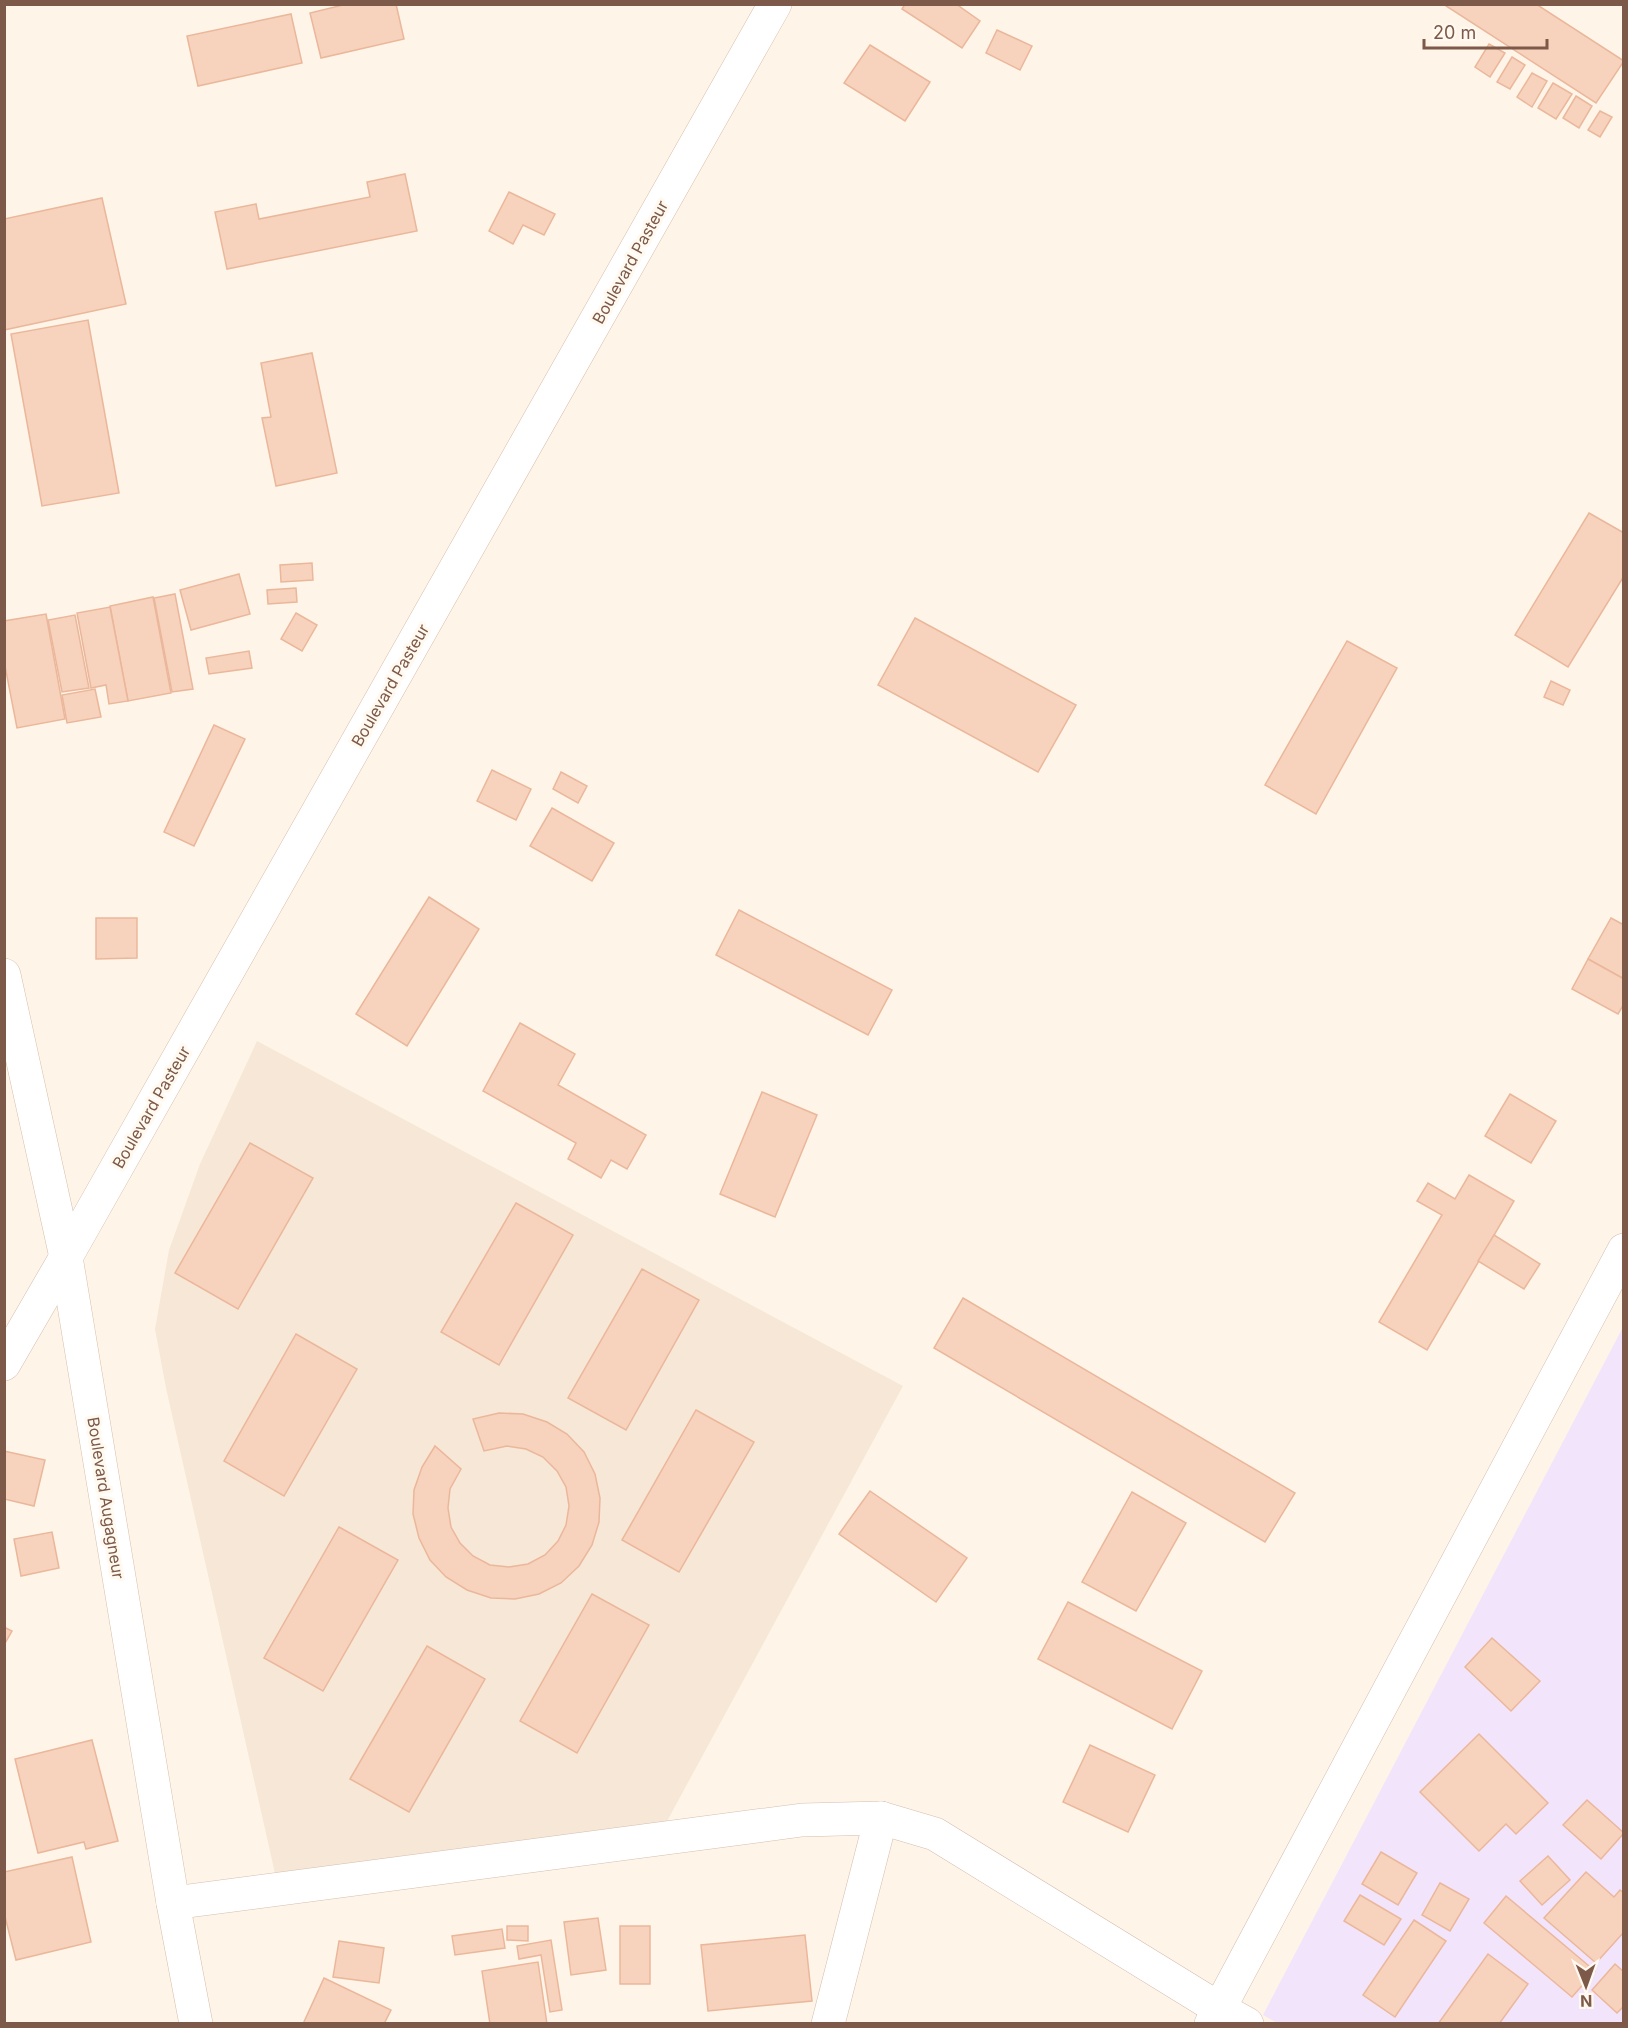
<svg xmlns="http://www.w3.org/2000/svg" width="1628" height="2028" font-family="Inter,sans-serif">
<rect width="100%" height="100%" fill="#fef5e8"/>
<path fill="#f7e7d6" d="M257 1041 903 1386 652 1849 276 1878 166 1388 155 1329 169 1250 200 1164Z"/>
<path fill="#f2e4fb" d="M1623 1327V2023L1279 2024 1263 2015Z"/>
<g fill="#f7d2bd" stroke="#ebb79b" stroke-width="1.5">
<path d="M347 4H396L404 39 321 58 310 13Z"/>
<path d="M905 4H956L980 21 962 48 902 9Z"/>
<path d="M1443 4H1536L1624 61 1596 103Z"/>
<path d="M291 14 302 63 198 86 187 36Z"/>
<path d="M997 30 1032 46 1020 70 986 53Z"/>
<path d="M1489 44 1505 53 1490 77 1475 67Z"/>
<path d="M870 45 930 82 905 121 844 83Z"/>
<path d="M1512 57 1525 65 1510 89 1497 82Z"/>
<path d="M1532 73 1547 81 1532 107 1517 97Z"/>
<path d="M1553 83 1572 94 1556 119 1538 108Z"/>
<path d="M1576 96 1592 106 1579 128 1563 118Z"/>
<path d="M1600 111 1612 117 1600 137 1588 130Z"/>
<path d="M405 174 417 231 227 269 215 212 256 204 259 219 370 197 367 182Z"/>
<path d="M509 192 555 214 544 235 523 225 513 244 489 231Z"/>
<path d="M102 198 126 304 4 330V219Z"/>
<path d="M88 320 119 493 42 506 11 334Z"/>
<path d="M312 353 337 473 276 486 262 418 271 417 261 363Z"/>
<path d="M1589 513 1624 533V576L1568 667 1515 635Z"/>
<path d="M312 563 313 580 281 582 280 565Z"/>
<path d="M239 574 250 614 191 630 180 590Z"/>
<path d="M296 588 297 602 268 604 267 590Z"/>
<path d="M175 594 193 689 172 692 154 598Z"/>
<path d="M153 597 171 693 128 701 110 606Z"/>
<path d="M110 607 128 701 109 704 106 685 91 688 77 613Z"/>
<path d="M296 613 317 625 302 651 281 639Z"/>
<path d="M46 614 65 719 17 728 4 661V621Z"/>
<path d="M75 615 89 688 62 692 48 620Z"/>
<path d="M915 618 1076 705 1038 772 878 685Z"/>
<path d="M1347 641 1397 668 1316 814 1265 785Z"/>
<path d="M249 651 252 668 209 674 206 658Z"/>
<path d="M1551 681 1570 690 1563 705 1544 697Z"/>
<path d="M95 689 101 717 67 723 62 695Z"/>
<path d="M214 725 245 739 194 846 164 832Z"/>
<path d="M492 770 531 789 516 820 477 801Z"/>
<path d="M561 772 587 786 578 803 553 789Z"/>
<path d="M552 808 614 843 592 881 530 846Z"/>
<path d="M429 897 479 929 407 1046 356 1014Z"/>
<path d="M739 910 892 990 868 1035 716 955Z"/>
<path d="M96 918H137V958L96 959Z"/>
<path d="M1611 918 1624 925V979L1588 959Z"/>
<path d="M1588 959 1624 979V1004L1618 1014 1572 989Z"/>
<path d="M520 1023 575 1054 558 1085 646 1135 627 1169 611 1160 601 1178 568 1159 576 1143 483 1091Z"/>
<path d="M762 1092 817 1115 775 1217 720 1194Z"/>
<path d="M1510 1094 1556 1121 1531 1163 1485 1136Z"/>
<path d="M250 1143 313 1178 238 1309 175 1273Z"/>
<path d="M1469 1175 1514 1201 1427 1350 1379 1322 1442 1215 1417 1201 1428 1183 1455 1199Z"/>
<path d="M516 1203 573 1235 499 1365 441 1332Z"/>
<path d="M1494 1235 1540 1264 1524 1289 1478 1261Z"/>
<path d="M642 1269 699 1300 626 1430 568 1398Z"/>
<path d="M963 1298 1295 1493 1265 1542 934 1348Z"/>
<path d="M296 1334 357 1369 284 1496 224 1461Z"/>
<path d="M696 1410 754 1442 679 1572 622 1540Z"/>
<path d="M499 1413 523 1414 547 1422 567 1434 584 1452 595 1474 600 1498 599 1522 592 1545 579 1566 561 1583 539 1594 515 1599 491 1598 467 1590 446 1577 430 1560 419 1538 413 1514 414 1490 422 1467 435 1446 461 1469 450 1489 448 1508 451 1527 460 1543 473 1556 490 1565 509 1567 528 1564 545 1555 558 1541 566 1525 569 1506 566 1487 557 1471 543 1457 526 1449 507 1446 484 1451 473 1419Z"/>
<path d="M4 1451 45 1460 34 1506 4 1499Z"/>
<path d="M870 1491 967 1558 936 1602 839 1534Z"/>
<path d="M1132 1492 1186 1523 1136 1611 1082 1582Z"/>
<path d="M339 1527 398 1560 323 1691 264 1658Z"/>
<path d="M52 1532 59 1568 21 1576 14 1539Z"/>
<path d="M592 1594 649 1625 577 1753 520 1721Z"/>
<path d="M1068 1602 1202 1671 1172 1729 1038 1659Z"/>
<path d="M4 1627 12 1631 4 1645Z"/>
<path d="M1492 1638 1540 1681 1511 1711 1465 1667Z"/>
<path d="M427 1646 485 1679 409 1812 350 1779Z"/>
<path d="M1479 1734 1548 1803 1516 1834 1506 1824 1479 1851 1420 1792Z"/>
<path d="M92 1740 118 1841 86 1849 84 1842 38 1853 15 1759Z"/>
<path d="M1090 1745 1155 1775 1128 1832 1063 1802Z"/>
<path d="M1587 1800 1624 1833 1601 1859 1563 1825Z"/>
<path d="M1381 1852 1417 1873 1398 1905 1362 1884Z"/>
<path d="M1548 1856 1570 1880 1542 1905 1520 1881Z"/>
<path d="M72 1857 91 1942 16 1960 4 1913V1872Z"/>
<path d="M1586 1872 1614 1897 1620 1890 1624 1893V1932L1596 1963 1544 1918Z"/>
<path d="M1440 1883 1469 1899 1450 1931 1422 1915Z"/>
<path d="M1360 1895 1401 1919 1384 1945 1344 1921Z"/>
<path d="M1506 1896 1595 1971 1572 1997 1484 1923Z"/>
<path d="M598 1918 606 1970 571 1975 564 1922Z"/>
<path d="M1414 1920 1446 1941 1395 2017 1363 1995Z"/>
<path d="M507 1926H528V1941L507 1940Z"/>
<rect x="620" y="1926" width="30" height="58"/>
<path d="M502 1929 505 1948 455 1955 452 1936Z"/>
<path d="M805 1935 812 2001 708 2011 701 1945Z"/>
<path d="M551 1940 562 2010 550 2012 541 1955 519 1959 517 1946Z"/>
<path d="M339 1941 384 1948 379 1983 333 1977Z"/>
<path d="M1488 1954 1528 1984 1499 2024H1438Z"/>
<path d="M538 1962 547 2024H490L482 1971Z"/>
<path d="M1615 1964 1624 1972V2006L1617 2013 1592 1990Z"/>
<path d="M324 1978 391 2010 384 2024H303Z"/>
</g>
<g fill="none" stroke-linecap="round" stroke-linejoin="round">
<defs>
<g id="street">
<path d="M4 1364 66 1257"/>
<path d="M173 1903 802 1820 881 1818 935 1834 1218 2008 1247 2024"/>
<path d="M828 2024 881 1818"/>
<path d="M1211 2024 1624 1250"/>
</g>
<g id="secondary">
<path d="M4 975 66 1257 173 1903 196 2024"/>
<path d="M66 1257 775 4"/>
</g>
</defs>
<use href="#street" stroke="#d5beaf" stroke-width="34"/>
<use href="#secondary" stroke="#d8beab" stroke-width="34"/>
<use href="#street" stroke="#fff" stroke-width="33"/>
<use href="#secondary" stroke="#fff" stroke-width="33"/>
</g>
<g text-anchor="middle" stroke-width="6" stroke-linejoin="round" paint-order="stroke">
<g font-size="16" fill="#7c5948" stroke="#fff9f0">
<text transform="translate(630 262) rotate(-61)" y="6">Boulevard Pasteur</text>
<text transform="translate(390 685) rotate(-60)" y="6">Boulevard Pasteur</text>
<text transform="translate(151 1107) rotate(-60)" y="6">Boulevard Pasteur</text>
<text transform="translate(106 1498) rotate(81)" y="6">Boulevard Augagneur</text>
</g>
</g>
<rect width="1628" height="2028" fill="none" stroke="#7c5948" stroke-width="12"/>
<g transform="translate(1586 1986) rotate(179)" stroke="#fff9f0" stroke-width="4.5" paint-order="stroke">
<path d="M0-4.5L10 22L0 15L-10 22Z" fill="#7c5948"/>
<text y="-9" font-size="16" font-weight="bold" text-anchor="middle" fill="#7c5948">N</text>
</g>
<path d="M1424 39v9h123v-9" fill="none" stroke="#7c5948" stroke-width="3"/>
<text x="1433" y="39" font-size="18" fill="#7c5948" stroke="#fff9f0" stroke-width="4.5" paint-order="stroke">20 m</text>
</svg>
